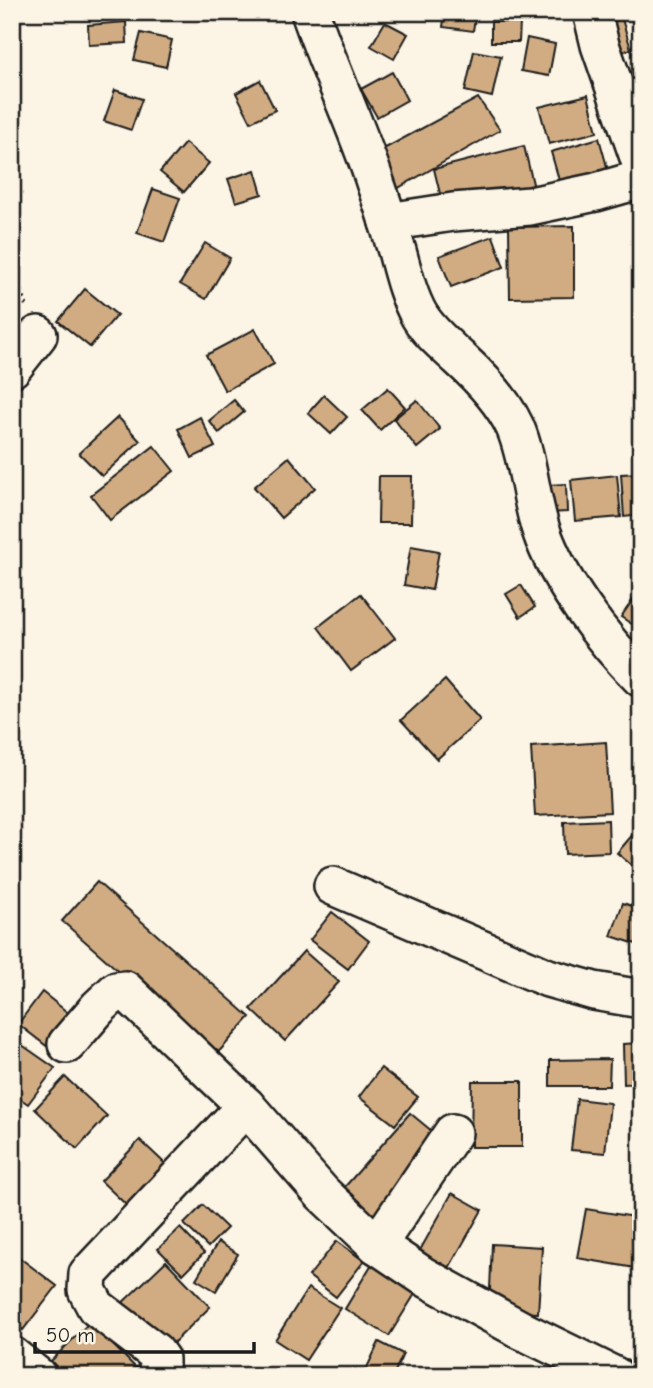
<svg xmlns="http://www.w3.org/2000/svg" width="653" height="1388" font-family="'Comic Neue',sans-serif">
<rect width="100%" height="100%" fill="#fcf5e5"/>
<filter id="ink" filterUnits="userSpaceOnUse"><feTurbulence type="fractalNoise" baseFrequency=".0143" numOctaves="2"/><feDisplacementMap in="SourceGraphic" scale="14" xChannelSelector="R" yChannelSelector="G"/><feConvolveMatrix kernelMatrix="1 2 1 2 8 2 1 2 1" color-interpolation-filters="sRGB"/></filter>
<g filter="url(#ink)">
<g fill="#d1ac83" stroke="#1c1c1c" stroke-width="2">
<path d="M136 12H173V20L136 16Z"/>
<path d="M445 12H476L473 31 443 27Z"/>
<path d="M633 12H641V43H637Z"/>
<path d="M622 19 631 49 606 57 596 26Z"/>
<path d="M126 22 127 43 89 45 88 25Z"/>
<path d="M385 22 408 34 394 59 371 46Z"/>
<path d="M491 22H520L519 42H491Z"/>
<path d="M141 33 172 40 166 67 134 60Z"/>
<path d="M527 38 555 44 549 76 521 71Z"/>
<path d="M474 51 501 56 492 97 465 91Z"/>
<path d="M392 72 407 100 377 117 361 89Z"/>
<path d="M260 80 275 110 251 122 236 93Z"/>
<path d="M115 90 142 99 131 130 104 121Z"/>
<path d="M588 95 597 132 549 144 539 107Z"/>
<path d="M478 98 500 130 393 191 378 152Z"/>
<path d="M599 138 611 181 563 194 551 152Z"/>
<path d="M185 143 209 163 184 192 160 172Z"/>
<path d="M524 146 534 188 444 210 434 169Z"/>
<path d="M255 170 262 194 236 202 228 179Z"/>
<path d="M153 189 180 198 164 242 137 233Z"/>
<path d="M574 226V297L510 298 509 227Z"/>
<path d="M493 236 504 267 451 287 439 256Z"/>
<path d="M205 243 230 258 206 299 180 284Z"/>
<path d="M85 289 117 315 90 347 58 321Z"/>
<path d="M255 329 274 364 225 391 206 355Z"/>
<path d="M388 388 405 407 380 430 362 410Z"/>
<path d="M324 395 347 417 331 434 308 413Z"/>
<path d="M234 400 244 412 219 433 209 421Z"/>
<path d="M417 400 440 429 417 448 394 419Z"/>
<path d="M118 417 140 441 102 476 79 453Z"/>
<path d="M200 417 215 447 192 458 178 429Z"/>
<path d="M154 446 174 471 110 520 91 495Z"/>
<path d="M289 457 315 488 281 518 254 487Z"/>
<path d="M641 473V515L624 517 621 474Z"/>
<path d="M617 475 621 517 575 521 571 480Z"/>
<path d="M379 476H412L411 523H378Z"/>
<path d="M566 484 567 512 548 513 546 485Z"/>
<path d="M641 526V558L636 527Z"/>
<path d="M411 546 439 551 432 590 404 585Z"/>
<path d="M521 585 535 607 520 617 506 594Z"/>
<path d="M641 588V630L621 617Z"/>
<path d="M361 594 395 638 351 671 318 627Z"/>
<path d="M445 680 480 720 437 759 401 720Z"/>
<path d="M606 742 610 812 535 816 531 747Z"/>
<path d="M608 820 609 852 565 854 564 822Z"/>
<path d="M641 825V873L617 853Z"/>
<path d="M97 882 250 1017 215 1056 62 921Z"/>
<path d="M623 903 641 909V930L636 944 611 936Z"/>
<path d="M332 912 369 941 348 969 310 940Z"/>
<path d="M304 951 339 982 285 1041 251 1009Z"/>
<path d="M42 992 77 1020 53 1051 18 1024Z"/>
<path d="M12 1038 55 1068 28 1104 12 1093Z"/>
<path d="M641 1043V1083L624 1084 623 1044Z"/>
<path d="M610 1059 609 1086H550V1060Z"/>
<path d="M381 1068 418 1097 395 1125 359 1097Z"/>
<path d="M65 1077 107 1116 77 1149 35 1109Z"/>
<path d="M472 1081H522V1147H471Z"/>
<path d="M577 1099 610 1103 605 1153 571 1150Z"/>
<path d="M410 1113 444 1141 368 1227 335 1198Z"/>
<path d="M140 1140 176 1174 137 1215 101 1181Z"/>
<path d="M452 1193 482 1210 449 1268 419 1252Z"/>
<path d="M203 1205 227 1228 208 1247 184 1224Z"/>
<path d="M586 1209 641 1218V1269L577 1258Z"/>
<path d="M180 1228 204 1253 183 1274 158 1249Z"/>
<path d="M337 1241 364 1261 336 1297 309 1276Z"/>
<path d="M218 1242 238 1254 216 1291 196 1279Z"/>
<path d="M492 1244 542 1247 538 1313 489 1311Z"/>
<path d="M20 1258 57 1286 23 1330 12 1321V1268Z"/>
<path d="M166 1261 210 1307 162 1354 117 1308Z"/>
<path d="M373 1262 418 1289 389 1336 345 1309Z"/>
<path d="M308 1288 340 1308 306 1360 275 1340Z"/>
<path d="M90 1322 144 1376H65L51 1361Z"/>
<path d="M379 1342 403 1354 393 1376H363Z"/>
</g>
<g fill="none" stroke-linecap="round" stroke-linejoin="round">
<defs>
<g id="minor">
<path d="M310 12C330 71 357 126 376 185 384 207 390 229 397 251 403 273 408 295 419 315 429 332 445 345 459 358 480 377 503 401 515 427 529 460 530 497 541 530 558 581 603 640 641 678"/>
<path d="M592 12 600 45 641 163"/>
<path d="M388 222 453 212 530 206 596 192 631 182 641 177"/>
<path d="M12 368 38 335"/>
<path d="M333 886 548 978 594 991 641 999"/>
<path d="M67 1044 98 1008 116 991 125 990 246 1106 322 1193 377 1245 423 1276 523 1331 615 1376"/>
<path d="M377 1245 453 1133"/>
<path d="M12 1356 37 1376"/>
<path d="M155 1376 160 1368V1359L155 1352 96 1307 87 1290 88 1274 246 1106"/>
</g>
</defs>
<use href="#minor" stroke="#1c1c1c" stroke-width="42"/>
<path stroke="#1c1c1c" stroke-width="4.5" stroke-dasharray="2 5" stroke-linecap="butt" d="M12 271 26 305"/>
<use href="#minor" stroke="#fcf5e5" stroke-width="37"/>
</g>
</g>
<rect width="653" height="1388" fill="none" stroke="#fcf5e5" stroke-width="42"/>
<rect x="21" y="21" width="611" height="1346" fill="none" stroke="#1c1c1c" stroke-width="2.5" filter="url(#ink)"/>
<path d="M35 1342v10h219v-10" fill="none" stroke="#1c1c1c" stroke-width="3.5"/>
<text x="46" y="1342" font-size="21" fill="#1c1c1c" stroke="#fcf5e5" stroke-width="5" paint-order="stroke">50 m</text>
</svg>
